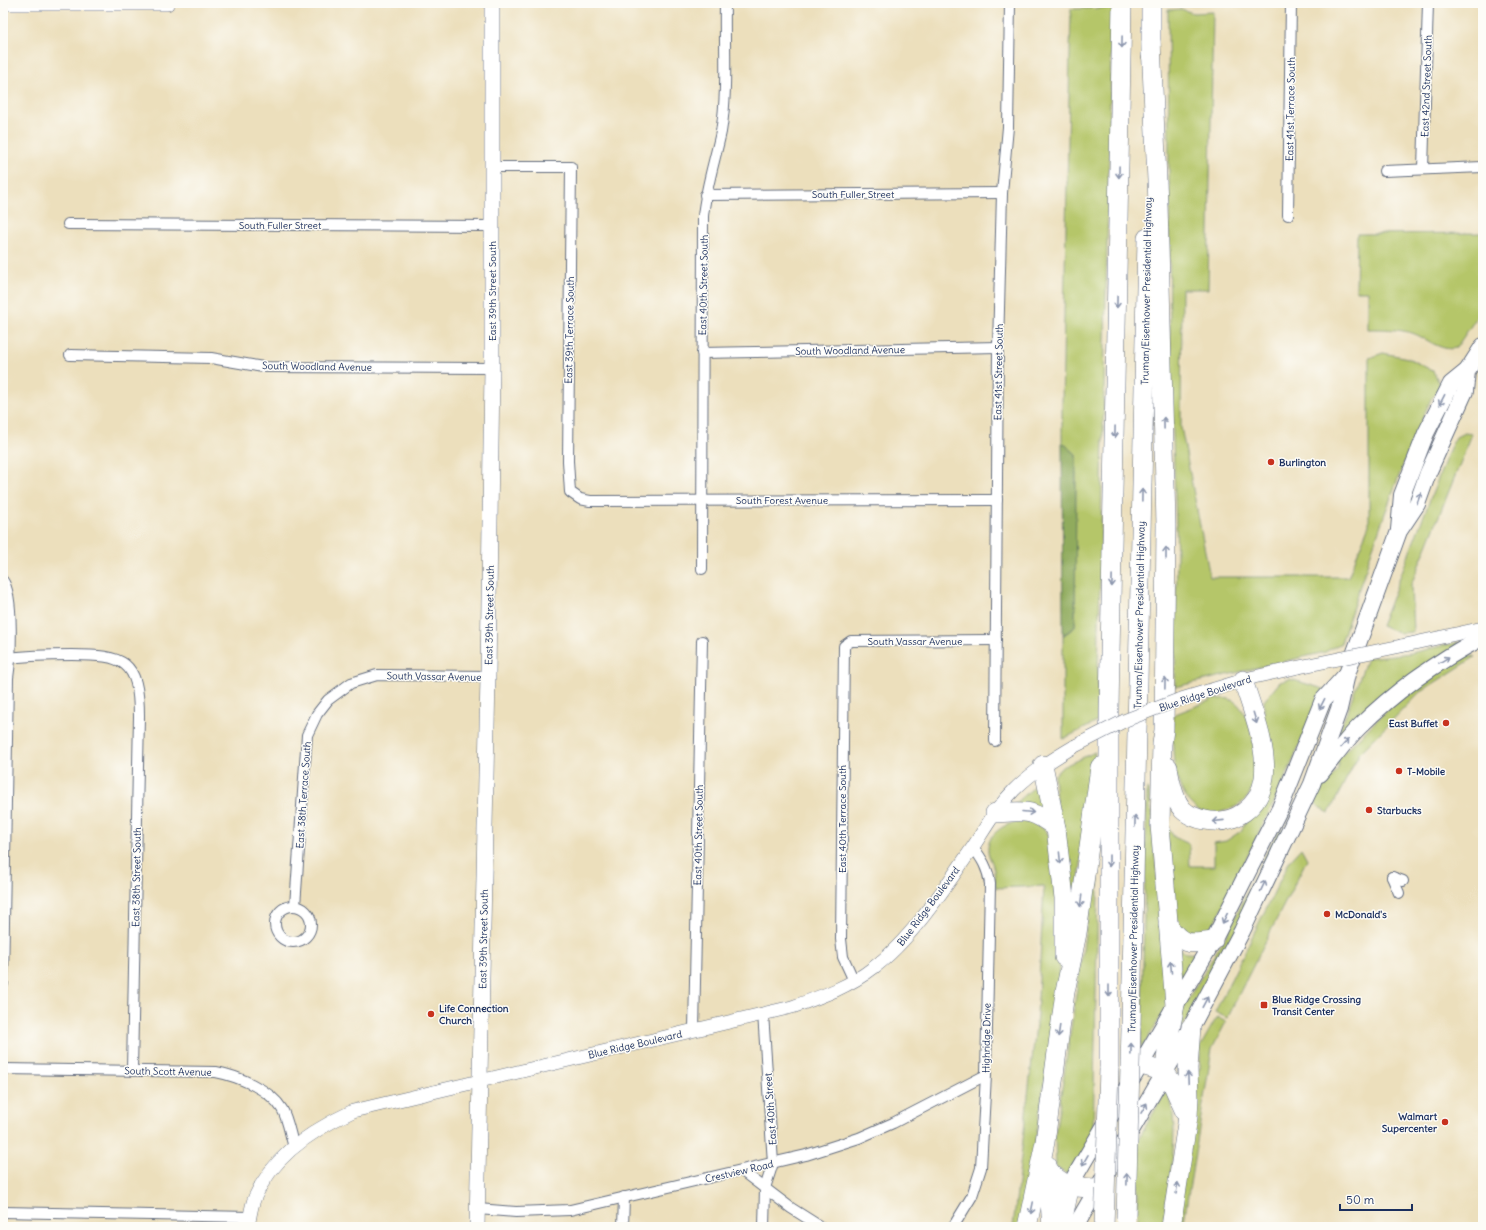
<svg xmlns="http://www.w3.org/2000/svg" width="1486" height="1230" font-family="Delius,sans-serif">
<rect width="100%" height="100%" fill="#fdfcf7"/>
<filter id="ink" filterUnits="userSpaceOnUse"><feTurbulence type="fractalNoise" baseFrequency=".025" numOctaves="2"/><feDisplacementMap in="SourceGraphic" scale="8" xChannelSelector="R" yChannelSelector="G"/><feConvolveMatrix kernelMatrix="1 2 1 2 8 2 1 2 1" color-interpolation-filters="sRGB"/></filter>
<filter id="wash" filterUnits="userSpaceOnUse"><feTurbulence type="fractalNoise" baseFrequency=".012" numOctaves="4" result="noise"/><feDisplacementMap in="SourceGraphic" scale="16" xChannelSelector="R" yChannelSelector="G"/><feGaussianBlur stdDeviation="0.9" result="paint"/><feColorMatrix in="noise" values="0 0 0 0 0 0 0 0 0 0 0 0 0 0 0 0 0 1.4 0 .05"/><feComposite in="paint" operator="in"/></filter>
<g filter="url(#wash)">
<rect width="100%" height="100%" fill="#ecdfbc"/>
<g fill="#b5c669" stroke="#687a64">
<path d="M1112 8 1097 722 1063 739V636L1075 627 1076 454 1062 442V404L1071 9Z"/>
<path d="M1181 9 1193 13 1213 12 1208 289H1182L1181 427 1210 577H1348L1369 525V358L1383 353 1408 358 1433 371 1440 384 1436 394 1431 399C1395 478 1368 561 1341 643L1325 652 1175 687 1177 556 1170 349 1168 10Z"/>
<path d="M1483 233V308L1456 348C1440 352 1427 338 1412 333 1398 329 1383 329 1368 329V291H1356L1357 234Z"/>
<path d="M1464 433 1472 434 1411 585 1413 632 1399 633 1381 626 1450 448 1456 437Z"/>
<path d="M1459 642 1332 751 1367 658 1411 653Z"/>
<path d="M1467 654 1475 657 1420 692 1359 754 1329 813C1294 794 1331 786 1338 768 1338 766 1338 761 1338 758L1412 686Z"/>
<path d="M1290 679 1324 689 1279 792 1220 913 1209 932 1202 938 1177 930 1165 823 1174 837 1189 844 1190 866H1214V843L1226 841 1241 831 1253 810 1264 783V701L1280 682Z"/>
<path d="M1214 699C1218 699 1225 698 1229 699 1255 706 1261 775 1249 795 1242 806 1230 809 1218 813 1208 816 1201 813 1194 806 1169 784 1173 745 1173 715Z"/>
<path d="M1095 752 1069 957 1054 776 1062 767Z"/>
<path d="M1038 784 1048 816 1012 807 1035 786Z"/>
<path d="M1147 789 1149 790 1168 997 1165 1010 1141 1050Z"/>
<path d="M1025 820 1043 828 1049 836 1060 927V968L1056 1008 1022 1227H1013L1037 1016 1044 886 996 888C995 881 995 872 993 866 992 861 988 856 988 851 987 831 1009 822 1025 820Z"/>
<path d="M1283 829 1228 950 1169 1050 1179 1014 1227 934 1271 844 1278 833Z"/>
<path d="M1099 842 1093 1138 1067 1174 1056 1168 1055 1134Z"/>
<path d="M1301 848 1307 859 1227 1018 1215 1012 1290 860Z"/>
<path d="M1173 946 1186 953 1200 954 1183 984Z"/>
<path d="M1217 1017 1226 1022 1212 1049 1183 1227H1178L1194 1070 1200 1069V1047Z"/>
<path d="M1168 1088C1181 1134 1169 1180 1162 1227H1138V1139Z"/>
</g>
<path fill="#90ab5d" stroke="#566d5e" d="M1062 442 1076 454 1075 627 1063 635Z"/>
</g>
<g filter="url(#ink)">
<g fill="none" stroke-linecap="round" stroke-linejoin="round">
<defs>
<g id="minor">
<path d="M492 167H571L568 461 570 492 580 499 590 501 997 500"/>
<path d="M1423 169 1428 3"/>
<path d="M1384 171 1483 167"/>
<path d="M705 195 1002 193"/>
<path d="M1288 215 1291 3"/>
<path d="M68 224 492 226"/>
<path d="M702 353 998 347"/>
<path d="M70 355 211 358 263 367 492 368"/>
<path d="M702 569 703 216C706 187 715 160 721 132 728 90 724 46 725 3"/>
<path d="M3 581C14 596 11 659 8 678L3 984"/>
<path d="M10 658C31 655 51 655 72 655 124 655 139 660 139 716L132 1070"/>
<path d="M995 741 998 347 1002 193 1008 127 1010 3"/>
<path d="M1392 877 1399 893"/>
<path d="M1392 877 1403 881"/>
<circle cx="293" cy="924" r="18"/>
<path d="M295 906 307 735 317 714 328 700 351 683 377 675 488 676"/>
<path d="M854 981 843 957 841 939 844 646 851 641 996 640"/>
<path d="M763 1013 773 1163 765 1188 764 1227"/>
<path d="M694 1030 702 641"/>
<path d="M3 1069 216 1072C237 1076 270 1089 282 1109 288 1119 290 1135 294 1147"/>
<path d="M742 1171 791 1208 821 1227"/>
<path d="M478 1209 516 1212 570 1210 806 1155 859 1138 893 1123 986 1075"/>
<path d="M3 1212 250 1217"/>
<path d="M623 1227 624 1197"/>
<path d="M953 1227 972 1196 981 1168 986 1075 990 884C988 868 982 859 973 847"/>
</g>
<g id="tertiary">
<path d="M1401 646 1483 628"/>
<path d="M1178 700 1254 677 1299 667"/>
<path d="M248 1227C250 1217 251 1206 255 1197 273 1156 314 1129 353 1111L792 1007C820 997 849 987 873 968 911 940 946 886 973 847 986 827 997 807 1014 790 1032 772 1053 759 1075 746"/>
</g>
<g id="secondary">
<path d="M3 3H167"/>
<path d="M477 1227 488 676 492 368V3"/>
</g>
<g id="primary">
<path d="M1399 530 1402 495 1426 433 1451 384 1467 371 1483 346"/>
<path d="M1320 774C1333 758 1345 741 1359 727 1395 691 1438 661 1483 637"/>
<path d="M1064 1195 1213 941 1280 808 1323 700 1346 675"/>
<path d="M1075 1227 1191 1027 1242 931 1312 784 1339 709 1347 674 1399 531 1417 504 1428 473 1465 391 1467 371"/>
</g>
<g id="motorway">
<path d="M1151 42 1158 204 1166 525 1164 730 1162 744 1160 825 1175 1005 1168 1040 1165 1072"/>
<path d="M1151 55V3"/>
<path d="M1043 765 1056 828 1064 898V957"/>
<path d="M1168 767C1170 781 1173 799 1183 810 1188 815 1198 819 1205 820 1234 826 1260 807 1264 778 1268 747 1252 710 1243 680"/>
<path d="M995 813C1024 811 1032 808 1056 828"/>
<path d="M1168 925C1182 946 1189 944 1213 941"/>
<path d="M1131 1028 1147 238"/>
<path d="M1141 1065 1165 1072 1171 1081 1186 1114"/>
<path d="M1109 1069V710L1122 3"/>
<path d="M1047 1165 1052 1227"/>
<path d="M1047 1168C1061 1187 1075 1188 1098 1188"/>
<path d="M1027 1227 1045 1142 1065 992 1077 933 1100 767"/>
<path d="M1061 1227 1070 1185"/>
<path d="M1171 1227 1188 1117 1189 1097 1188 1068 1191 1027"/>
</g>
</defs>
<use href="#minor" stroke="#646d7f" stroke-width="12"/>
<use href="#tertiary" stroke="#646d7f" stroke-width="14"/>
<use href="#secondary" stroke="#646d7f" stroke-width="16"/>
<use href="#primary" stroke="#646d7f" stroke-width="18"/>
<use href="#motorway" stroke="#646d7f" stroke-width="20"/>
<use href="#minor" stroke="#fff" stroke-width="10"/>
<use href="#tertiary" stroke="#fff" stroke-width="13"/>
<use href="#secondary" stroke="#fff" stroke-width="15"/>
<use href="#primary" stroke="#fff" stroke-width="16"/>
<use href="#motorway" stroke="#fff" stroke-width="19"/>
<defs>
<g id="tertiary-bridge">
<path d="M1299 667 1401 646"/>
<path d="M1075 746 1126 720 1178 700"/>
</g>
<g id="motorway-bridge">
<path d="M1126 1218 1131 1028"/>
<path d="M1104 1227 1109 1069"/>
</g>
</defs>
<use href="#tertiary-bridge" stroke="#646d7f" stroke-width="14" stroke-linecap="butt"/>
<use href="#motorway-bridge" stroke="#646d7f" stroke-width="20" stroke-linecap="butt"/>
<use href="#tertiary-bridge" stroke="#fff" stroke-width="13"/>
<use href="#motorway-bridge" stroke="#fff" stroke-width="19"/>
</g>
<defs><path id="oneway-shaft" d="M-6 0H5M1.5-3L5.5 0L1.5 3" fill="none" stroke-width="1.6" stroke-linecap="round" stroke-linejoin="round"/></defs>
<g stroke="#8d97ae">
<use href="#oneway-shaft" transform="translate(1122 42) rotate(91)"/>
<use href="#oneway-shaft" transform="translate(1119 172) rotate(91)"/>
<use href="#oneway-shaft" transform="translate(1117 302) rotate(91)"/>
<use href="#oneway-shaft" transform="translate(1442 400) rotate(117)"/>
<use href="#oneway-shaft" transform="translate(1164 423) rotate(-91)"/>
<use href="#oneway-shaft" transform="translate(1115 432) rotate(91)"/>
<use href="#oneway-shaft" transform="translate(1142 495) rotate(-89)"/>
<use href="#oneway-shaft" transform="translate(1419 498) rotate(-70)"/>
<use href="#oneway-shaft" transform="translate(1166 553) rotate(-90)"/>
<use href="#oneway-shaft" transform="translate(1112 581) rotate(91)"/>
<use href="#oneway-shaft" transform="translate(1444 660) rotate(-31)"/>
<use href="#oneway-shaft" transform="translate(1165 683) rotate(-89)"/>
<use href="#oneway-shaft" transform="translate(1322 704) rotate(117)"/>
<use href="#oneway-shaft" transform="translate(1255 718) rotate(73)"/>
<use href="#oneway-shaft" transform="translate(1345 743) rotate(-49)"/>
<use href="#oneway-shaft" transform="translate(1028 812) rotate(5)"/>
<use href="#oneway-shaft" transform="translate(1135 821) rotate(-89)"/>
<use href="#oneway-shaft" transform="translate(1218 821) rotate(174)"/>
<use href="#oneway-shaft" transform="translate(1060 858) rotate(84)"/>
<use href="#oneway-shaft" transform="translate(1109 861) rotate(90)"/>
<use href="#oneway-shaft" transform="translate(1263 886) rotate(-65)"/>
<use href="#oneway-shaft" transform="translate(1081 901) rotate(97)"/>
<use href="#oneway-shaft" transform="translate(1225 918) rotate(116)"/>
<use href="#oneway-shaft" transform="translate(1171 967) rotate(-95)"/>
<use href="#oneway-shaft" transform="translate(1109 991) rotate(90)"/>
<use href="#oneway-shaft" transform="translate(1205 1002) rotate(-62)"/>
<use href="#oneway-shaft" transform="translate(1059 1031) rotate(98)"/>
<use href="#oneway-shaft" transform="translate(1131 1049) rotate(-89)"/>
<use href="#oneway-shaft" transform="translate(1188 1078) rotate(-93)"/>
<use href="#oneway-shaft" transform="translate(1144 1108) rotate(-60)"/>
<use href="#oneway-shaft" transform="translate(1085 1160) rotate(120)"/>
<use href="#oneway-shaft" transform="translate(1127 1179) rotate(-89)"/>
<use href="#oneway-shaft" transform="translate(1177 1188) rotate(-81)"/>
<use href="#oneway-shaft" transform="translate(1032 1208) rotate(102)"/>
</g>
</g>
<g fill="#c8321e" stroke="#fdfcf7" stroke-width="1.5">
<circle cx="1271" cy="462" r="4"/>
<circle cx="1446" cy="723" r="4"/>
<circle cx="1399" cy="771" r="4"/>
<circle cx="1369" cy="810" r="4"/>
<circle cx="1327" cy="914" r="4"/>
<rect x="1260" y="1001" width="8" height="8" rx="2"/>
<circle cx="431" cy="1014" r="4"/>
<circle cx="1445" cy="1122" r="4"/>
</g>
<g text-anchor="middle" stroke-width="3" stroke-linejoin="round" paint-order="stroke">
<g font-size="10" fill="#1b2f5e" stroke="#fdfcf7">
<text transform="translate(1426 86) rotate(-88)" y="4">East 42nd Street South</text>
<text transform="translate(1290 109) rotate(-89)" y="4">East 41st Terrace South</text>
<text x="853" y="198">South Fuller Street</text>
<text x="280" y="229">South Fuller Street</text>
<text transform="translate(703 285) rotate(-89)" y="4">East 40th Street South</text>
<text transform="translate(492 291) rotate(-90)" y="4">East 39th Street South</text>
<text transform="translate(1146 291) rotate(-89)" y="4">Truman/Eisenhower Presidential Highway</text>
<text transform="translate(569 330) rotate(-89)" y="4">East 39th Terrace South</text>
<text transform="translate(850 350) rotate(-1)" y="4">South Woodland Avenue</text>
<text transform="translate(317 366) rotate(1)" y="4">South Woodland Avenue</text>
<text transform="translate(998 372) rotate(-89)" y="4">East 41st Street South</text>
<text x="782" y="504">South Forest Avenue</text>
<text transform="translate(489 615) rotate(-89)" y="4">East 39th Street South</text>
<text transform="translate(1139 615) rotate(-89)" y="4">Truman/Eisenhower Presidential Highway</text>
<text x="915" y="645">South Vassar Avenue</text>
<text transform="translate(434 676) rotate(1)" y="4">South Vassar Avenue</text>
<text transform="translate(1205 693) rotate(-18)" y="4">Blue Ridge Boulevard</text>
<text transform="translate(303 795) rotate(-86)" y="4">East 38th Terrace South</text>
<text transform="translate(842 819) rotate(-90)" y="4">East 40th Terrace South</text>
<text transform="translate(698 835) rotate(-89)" y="4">East 40th Street South</text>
<text transform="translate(136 877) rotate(-89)" y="4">East 38th Street South</text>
<text transform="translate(928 906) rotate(-53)" y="4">Blue Ridge Boulevard</text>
<text transform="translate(483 939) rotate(-89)" y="4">East 39th Street South</text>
<text transform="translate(1133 939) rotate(-89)" y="4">Truman/Eisenhower Presidential Highway</text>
<text transform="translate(986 1038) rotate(-89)" y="4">Highridge Drive</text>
<text transform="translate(635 1044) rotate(-13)" y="4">Blue Ridge Boulevard</text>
<text transform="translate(168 1071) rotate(1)" y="4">South Scott Avenue</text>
<text transform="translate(770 1109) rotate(-94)" y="4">East 40th Street</text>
<text transform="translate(739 1171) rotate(-13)" y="4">Crestview Road</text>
</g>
<g font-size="10" font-weight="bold" fill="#1b2f5e" stroke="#fdfcf7" text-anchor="start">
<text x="1279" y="466">Burlington</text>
<text x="1438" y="727" text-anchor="end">East Buffet</text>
<text x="1407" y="775">T-Mobile</text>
<text x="1377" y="814">Starbucks</text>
<text x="1335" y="918">McDonald's</text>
<text x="1272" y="1003">Blue Ridge Crossing<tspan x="1272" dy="12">Transit Center</tspan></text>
<text x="439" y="1012">Life Connection<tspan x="439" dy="12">Church</tspan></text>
<text x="1437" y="1120" text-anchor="end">Walmart<tspan x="1437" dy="12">Supercenter</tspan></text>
</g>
</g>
<rect width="1486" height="1230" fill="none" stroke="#fdfcf7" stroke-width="16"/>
<path d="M1340 1204v6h72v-6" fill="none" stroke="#1b2f5e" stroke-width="2"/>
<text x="1346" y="1204" font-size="12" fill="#1b2f5e" stroke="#fdfcf7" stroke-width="3" paint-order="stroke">50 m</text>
</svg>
